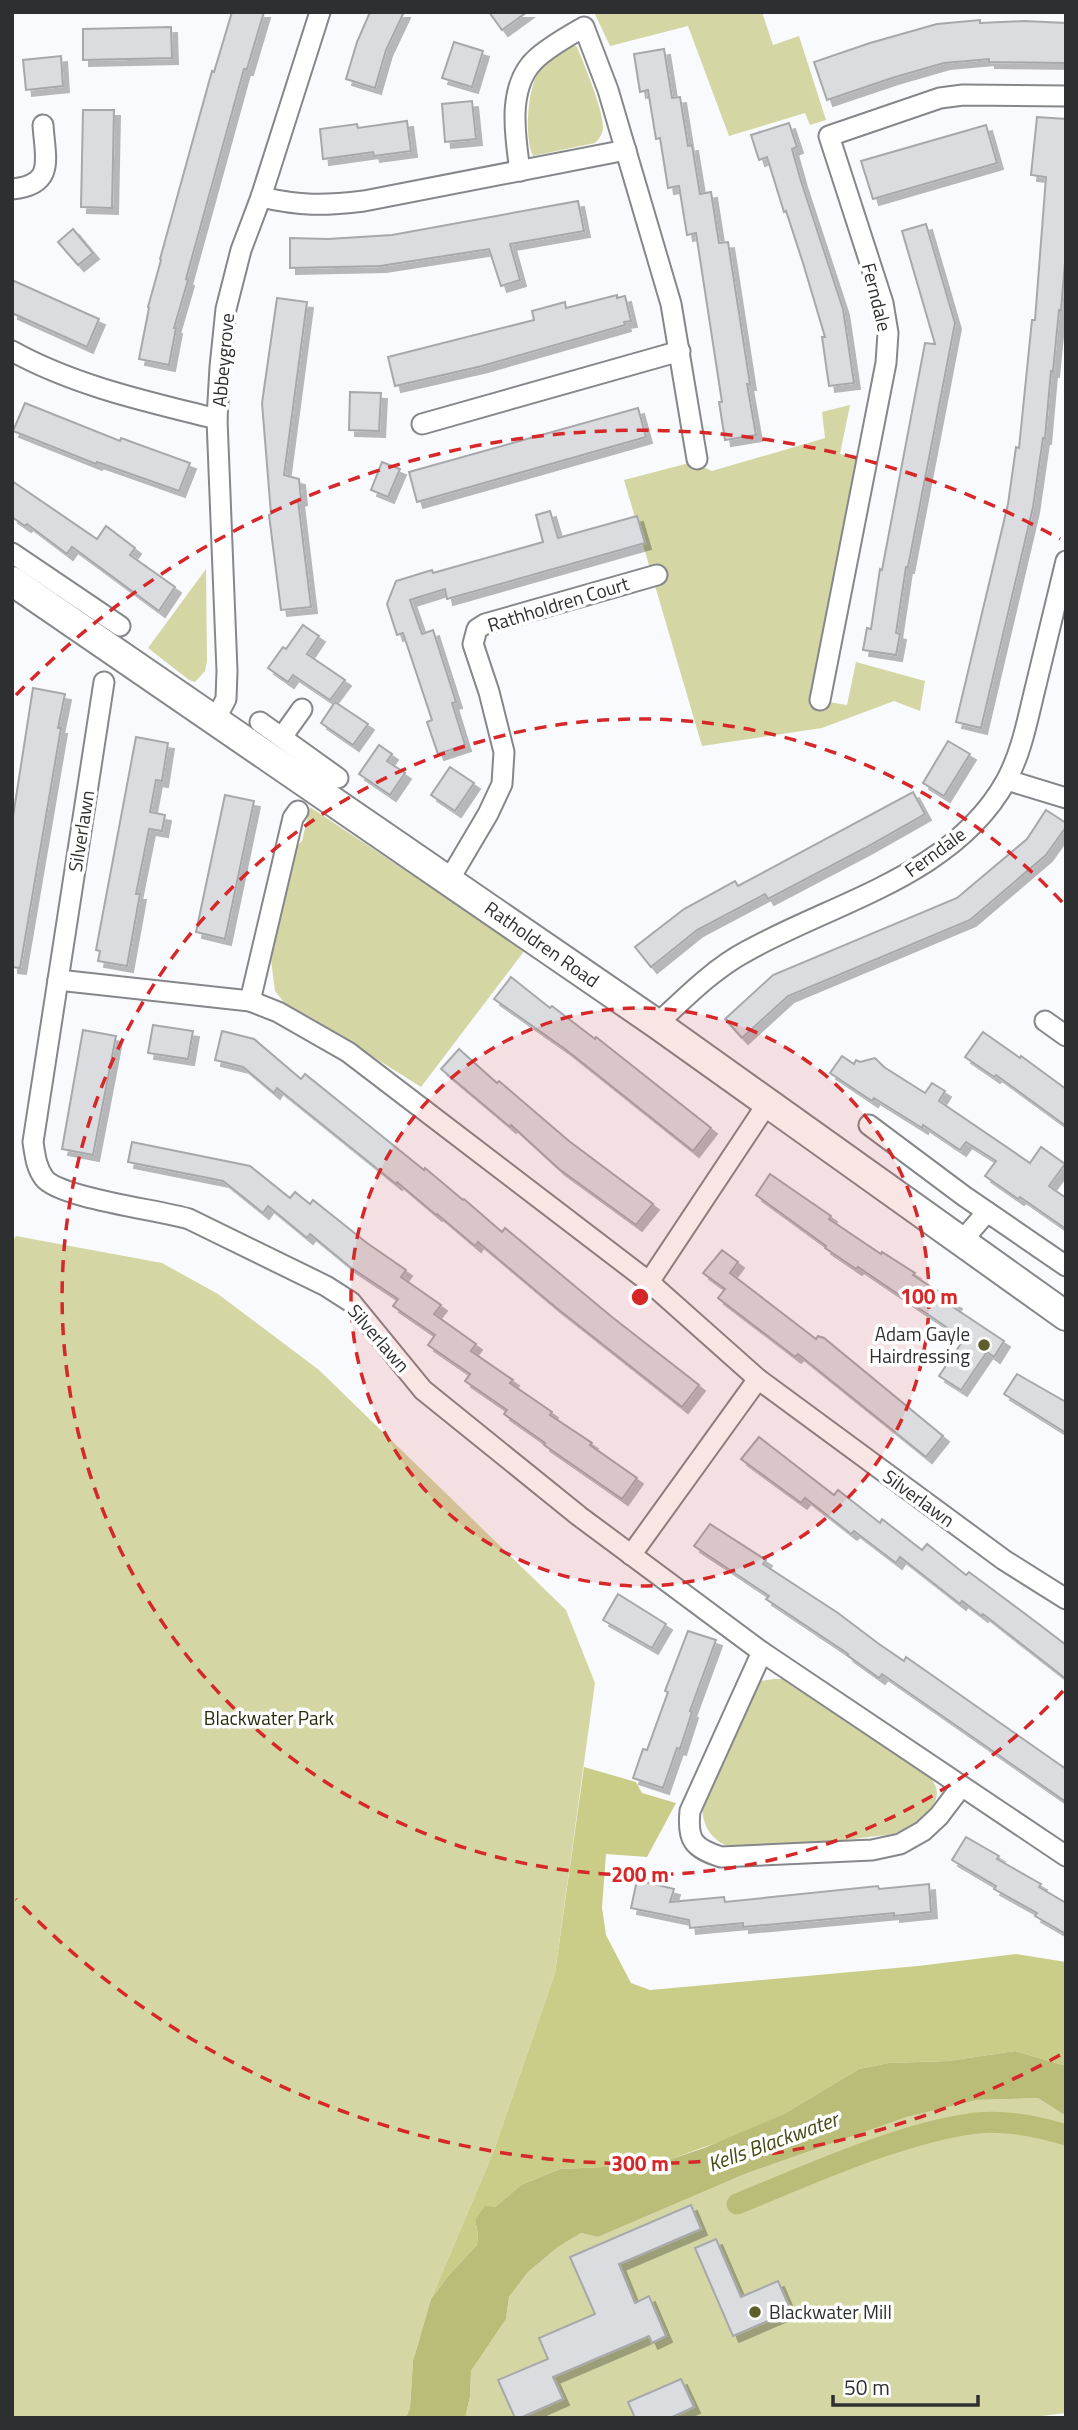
<svg xmlns="http://www.w3.org/2000/svg" width="1078" height="2430" font-family="'Titillium Web',sans-serif">
<defs>
<filter id="shadow"><feDropShadow dx="6" dy="6" stdDeviation="0" flood-color="#0004"/></filter>
</defs>
<rect width="100%" height="100%" fill="#f9fafd"/>
<g fill="#d4d7a4">
<path d="M594 12H762L773 45 799 36 826 120 810 125 805 113 729 136 688 26 610 46Z"/>
<path d="M572 44 577 47C584 64 604 111 603 129 602 135 599 139 595 143L533 156C524 138 527 84 541 69 549 59 562 52 572 44Z"/>
<path d="M850 405 840 454 858 457 811 699 847 705 856 662 925 681 920 711 894 701 822 728 702 746 624 480 693 462 712 471 825 438 822 412Z"/>
<path d="M206 569 207 661 205 671 195 682 189 680 148 648Z"/>
<path d="M310 807 525 950 421 1087 310 1017 290 1010 275 991 271 960 289 855 302 841Z"/>
<path d="M16 1236 162 1263 218 1294 319 1370 566 1610 595 1683 555 1973 493 2153 431 2299 413 2361 410 2408 406 2418H12V1242Z"/>
<path d="M774 1679H785L924 1769C929 1776 937 1784 937 1793 936 1813 909 1827 894 1834 865 1837 748 1855 727 1846 708 1837 702 1823 702 1803L752 1689 760 1681Z"/>
<path d="M1038 2098 1066 2116V2413L1025 2418H465L470 2397 471 2371 506 2319 509 2297 528 2272 558 2247 581 2233 598 2237 745 2174 907 2117 977 2100Z"/>
</g>
<path fill="#cacd87" d="M584 1767 636 1782 642 1793 676 1803 647 1857 606 1854 602 1908 606 1935 631 1983 650 1990 918 1966 1016 1954 1066 1962V2066L1015 2051 948 2061 889 2063 859 2069 784 2114 727 2139 668 2160 625 2166 560 2169 521 2185 495 2207 475 2220 478 2234 477 2245 448 2276 431 2299 493 2153 555 1973Z"/>
<path fill="#babd77" d="M1015 2051 1066 2066V2116L1038 2098 977 2100 907 2117 745 2174 598 2237 581 2233 558 2247 528 2272 509 2297 506 2319 471 2371 470 2397 465 2418H406L410 2408 413 2361 431 2299 448 2276 477 2245 478 2234 475 2220 485 2206 495 2207 521 2185 560 2169 625 2166 668 2160 704 2148 784 2114 859 2069 889 2063 948 2061Z"/>
<g fill="none" stroke-linecap="round" stroke-linejoin="round">
<path stroke="#babd77" stroke-width="21" d="M737 2204C809 2175 899 2133 976 2123 1006 2120 1037 2126 1066 2135"/>
</g>
<g fill="#dadcdf" stroke="#a7a8ab" stroke-width="2" filter="url(#shadow)">
<path d="M232 12H264L247 69H244L186 279 188 280 174 328H176L169 365 139 359 149 308 148 307 161 260 160 259 207 89 212 71 214 72Z"/>
<path d="M370 12H404L386 50 375 88 346 79 357 42Z"/>
<path d="M489 12H527L502 30Z"/>
<path d="M980 20V23L1024 21 1066 23V63L989 62V59L944 63 892 78 827 100 814 62 870 43 937 24Z"/>
<path d="M171 27 172 58 83 60V29Z"/>
<path d="M454 42 483 51 472 87 442 78Z"/>
<path d="M664 49 672 98 680 97 688 146 692 145 700 194 711 192 719 243 728 242 750 384H747L756 435 725 440 719 402H722L696 233 687 235 679 186 668 188 660 138 656 139 648 90 640 92 634 54Z"/>
<path d="M61 56 63 86 26 90 23 60Z"/>
<path d="M472 101 476 139 445 142 442 104Z"/>
<path d="M83 110H114L112 208 81 207Z"/>
<path d="M1037 117 1066 119V250L1061 310H1059L1053 371H1051L1045 438H1043L1033 507 981 728 956 722 1008 504 1016 447 1019 448 1032 320H1035L1046 177 1031 175Z"/>
<path d="M407 121 411 151 374 156 373 152 323 159 320 129 357 124 358 128Z"/>
<path d="M789 123 797 147 792 149 801 181 843 309 854 383 829 386 822 337H825L803 263 786 211 784 212 767 157 759 160 751 135Z"/>
<path d="M986 125 997 163 873 199 861 161Z"/>
<path d="M578 201 584 231 510 244 520 280 501 286 489 249 380 266 290 268V238L328 239 392 235Z"/>
<path d="M926 224 955 323 908 567H906L896 633 900 634 896 655 863 650 867 628 871 629 880 569 882 570 925 343 935 344 902 231Z"/>
<path d="M73 229 93 253 78 265 58 242Z"/>
<path d="M12 280 99 319 87 347 12 313Z"/>
<path d="M617 295V298L625 296 631 321 624 322 625 325 482 366 395 386 388 357 534 320 532 311 565 302 566 308Z"/>
<path d="M277 298 307 302 284 475 299 479 301 499 298 500 311 607 281 610 269 515 271 514 262 403Z"/>
<path d="M350 392 381 393 379 431 349 430Z"/>
<path d="M25 403 120 441 121 438 190 463 179 491 97 462 96 464 13 431Z"/>
<path d="M638 408 646 437 417 502 409 472Z"/>
<path d="M382 462 400 469 388 497 371 490Z"/>
<path d="M12 481 97 539 106 526 135 548 130 555 175 587 159 611 72 547 67 554 27 524 25 526 12 517Z"/>
<path d="M550 511 558 538 637 516 645 543 447 599 445 589 410 600 422 634 433 630 456 702 452 703 465 745 438 754 427 722 432 720 403 633 397 635 387 604 396 581 432 570 433 573 543 542 536 515Z"/>
<path d="M303 625 319 636 307 654 345 680 330 700 293 675 288 682 268 668 283 647 286 649Z"/>
<path d="M33 688 65 694 58 728H61L20 968 12 967V823Z"/>
<path d="M335 702 368 724 353 745 321 723Z"/>
<path d="M136 737 168 743 162 781 156 780 150 812 165 815 162 831 149 829 136 894H140L127 966 98 961 100 951 96 950Z"/>
<path d="M948 741 970 754 944 796 923 783Z"/>
<path d="M379 745 392 754 387 761 405 773 390 795 359 774Z"/>
<path d="M450 767 474 783 455 811 431 795Z"/>
<path d="M913 792 925 814 865 848 768 899 765 894 697 930 651 967 635 947 684 909 735 881 738 886Z"/>
<path d="M225 795 254 801 225 939 196 932Z"/>
<path d="M1046 810 1066 823V827L1046 855 970 920 788 996 742 1038 725 1019 773 975 957 898 1027 839Z"/>
<path d="M511 977 550 1008 552 1006 595 1039 596 1037 711 1128 693 1151 565 1049 494 999Z"/>
<path d="M153 1025 193 1031 188 1059 148 1053Z"/>
<path d="M83 1030 116 1036 93 1155 62 1149Z"/>
<path d="M222 1031 254 1039 301 1079 305 1074 424 1170 425 1168 463 1200 464 1199 502 1232 505 1228 612 1317 699 1385 682 1407 554 1306 478 1242 475 1246 437 1214 436 1215 397 1182 396 1184 277 1088 274 1093 243 1067 215 1060Z"/>
<path d="M983 1032 1020 1058 1021 1056 1066 1089V1126L996 1075 994 1077 965 1057Z"/>
<path d="M459 1049 497 1083 499 1081 569 1141 653 1204 636 1225 559 1169 511 1125 510 1127 441 1069Z"/>
<path d="M842 1056 854 1064 856 1060 860 1062 875 1058 884 1067 925 1093 932 1083 945 1091 939 1101 1030 1163 1041 1147 1065 1164 1049 1186 1066 1198V1229L1020 1197 1018 1199 985 1176 996 1161 966 1142 960 1150 923 1125 922 1128 874 1098 872 1101 830 1073Z"/>
<path d="M132 1142 250 1166 290 1198 295 1192 310 1204 313 1200 367 1243 406 1270 401 1277 441 1305 434 1314 476 1344 471 1351 513 1380 510 1383 552 1412 550 1415 592 1443 590 1445 637 1478 622 1499 544 1445 545 1443 504 1414 507 1410 465 1381 470 1374 428 1345 435 1335 393 1306 398 1299 350 1267 310 1234 307 1238 268 1206 263 1213 223 1181 128 1162Z"/>
<path d="M770 1174 831 1216 829 1219 881 1254 882 1252 915 1273 913 1275 956 1303 953 1307 1004 1341 994 1357 987 1352 961 1390 939 1376 964 1339 858 1267 856 1269 825 1248 826 1246 756 1195Z"/>
<path d="M722 1250 738 1262 730 1273 816 1339 818 1336 824 1338 943 1436 926 1457 798 1354 795 1357 718 1298 725 1289 703 1273Z"/>
<path d="M1017 1374 1066 1402V1433L1004 1394Z"/>
<path d="M759 1437 834 1495 838 1490 880 1523 882 1519 922 1550 927 1544 966 1575 969 1572 1040 1625 1066 1645V1679L983 1614 982 1616 962 1601 960 1604 900 1557 896 1563 854 1531 851 1534 805 1498 801 1503 741 1459Z"/>
<path d="M710 1524 766 1560 763 1564 838 1613 879 1644 904 1661 906 1657 1066 1769V1802L882 1674 879 1678 847 1655 848 1654 766 1599 769 1596 694 1546Z"/>
<path d="M618 1594 666 1624 652 1648 603 1620Z"/>
<path d="M688 1631 716 1640 690 1711 692 1712 680 1749 677 1748 663 1788 633 1778 643 1749 647 1750 668 1692 665 1691Z"/>
<path d="M966 1837 999 1856 997 1859 1041 1884 1039 1887 1066 1903V1934L1035 1916 1037 1913 994 1889 996 1886 952 1860Z"/>
<path d="M637 1880 674 1889 670 1902 724 1897 725 1902 878 1886 879 1889 929 1884 931 1912 894 1916V1913L743 1927V1923L690 1928 689 1920 631 1908Z"/>
<path d="M691 2205 701 2229 619 2264 635 2303 649 2296 666 2336 652 2343 649 2336 553 2377 563 2399 520 2418H515L498 2380 548 2359 539 2338 595 2314 570 2257Z"/>
<path d="M716 2239 741 2297 778 2281 791 2311 733 2336 695 2248Z"/>
<path d="M681 2379 694 2407 670 2418H635L628 2402Z"/>
</g>
<g fill="none" stroke-linecap="round" stroke-linejoin="round">
<defs>
<g id="street">
<path d="M520 171C515 135 506 84 538 57 552 45 568 36 584 27L608 90 671 304 697 459"/>
<path d="M12 189C56 185 45 158 43 125"/>
<path d="M261 197C301 206 323 206 364 201L626 150"/>
<path d="M12 351C75 386 149 402 217 419"/>
<path d="M422 424 680 351"/>
<path d="M12 553 120 626"/>
<path d="M104 682 33 1142C35 1155 36 1167 44 1178 59 1198 160 1210 189 1219L326 1286 351 1302 423 1390 579 1516 762 1652 1066 1856"/>
<path d="M820 700 886 363 888 333 883 303 829 136 940 98 963 95 1066 96"/>
<path d="M215 720 226 699 227 671 217 419 220 367 226 309 241 250 261 197 320 12"/>
<path d="M260 722 338 778"/>
<path d="M282 737 302 709"/>
<path d="M1007 780 1066 798"/>
<path d="M449 880 488 814 502 784 504 752 489 692 473 644 477 629 485 624 657 575"/>
<path d="M58 980 250 1001 278 1012 348 1052 649 1282 758 1379 1004 1560 1066 1599"/>
<path d="M250 1001 293 818 298 811"/>
<path d="M1045 1021 1066 1036"/>
<path d="M657 1024C685 998 713 969 747 951 835 902 954 875 1006 781 1022 752 1028 717 1036 685 1046 644 1056 602 1066 561"/>
<path d="M869 1125 964 1196 1066 1266"/>
<path d="M961 1242 987 1212"/>
<path d="M649 1282 767 1104"/>
<path d="M631 1555 758 1379"/>
<path d="M762 1652 690 1811C687 1840 693 1848 721 1857L872 1850 900 1844 923 1831 939 1816 961 1787"/>
</g>
<path id="secondary" d="M12 581 657 1024 1066 1316"/>
</defs>
<use href="#street" stroke="#86878a" stroke-width="23"/>
<use href="#secondary" stroke="#86878a" stroke-width="32"/>
<use href="#street" stroke="#fff" stroke-width="19"/>
<use href="#secondary" stroke="#fff" stroke-width="28"/>
</g>
<circle cx="640" cy="1297" r="289" fill="#d62828" fill-opacity=".12"/>
<g fill="none" stroke="#d62828" stroke-width="3.5" stroke-dasharray="12 9">
<circle cx="640" cy="1297" r="289"/>
<path d="M1063 1691A578 578 0 1 1 1063 903"/>
<path d="M1060 2055A867 867 0 0 1 16 1899M16 695A867 867 0 0 1 1060 539"/>
</g>
<g fill="#5c5e2b" stroke="#fff" stroke-width="2.5">
<circle cx="984" cy="1345" r="7"/>
<circle cx="755" cy="2312" r="7"/>
</g>
<g text-anchor="middle" stroke-width="7" stroke-linejoin="round" paint-order="stroke">
<g font-size="19" fill="#2e2f30" stroke="#fff">
<text transform="translate(877 297) rotate(76)" y="7">Ferndale</text>
<text transform="translate(223 360) rotate(-85)" y="7">Abbeygrove</text>
<text transform="translate(558 604) rotate(-17)" y="7">Rathholdren Court</text>
<text transform="translate(81 831) rotate(-81)" y="7">Silverlawn</text>
<text transform="translate(935 852) rotate(-36)" y="7">Ferndale</text>
<text transform="translate(542 944) rotate(35)" y="7">Ratholdren Road</text>
<text transform="translate(379 1338) rotate(49)" y="7">Silverlawn</text>
<text transform="translate(919 1498) rotate(36)" y="7">Silverlawn</text>
</g>
<g font-size="19" fill="#2e2f30" stroke="#fff" text-anchor="end">
<text x="970" y="1341">Adam Gayle<tspan x="970" dy="22">Hairdressing</tspan></text>
<text x="769" y="2319" text-anchor="start">Blackwater Mill</text>
</g>
<g font-size="19" fill="#2a2b0c" stroke="#fff">
<text x="269" y="1725">Blackwater Park</text>
</g>
<g font-size="21" font-style="italic" fill="#484914" stroke="#fff">
<text transform="translate(773 2142) rotate(-20)" y="7">Kells Blackwater</text>
</g>
</g>
<circle cx="640" cy="1297" r="10" fill="#d62828" stroke="#fff" stroke-width="3.5"/>
<g font-size="21" text-anchor="middle" font-weight="bold" fill="#d62828" stroke="#fff" stroke-width="7" stroke-linejoin="round" paint-order="stroke">
<text x="929" y="1304">100 m</text>
<text x="640" y="1882">200 m</text>
<text x="640" y="2171">300 m</text>
</g>
<rect width="1078" height="2430" fill="none" stroke="#2e2f30" stroke-width="28"/>
<path d="M833 2395v10h145v-10" fill="none" stroke="#2e2f30" stroke-width="3.5"/>
<text x="844" y="2395" font-size="21" fill="#2e2f30" stroke="#ffffff" stroke-width="5" paint-order="stroke">50 m</text>
</svg>
